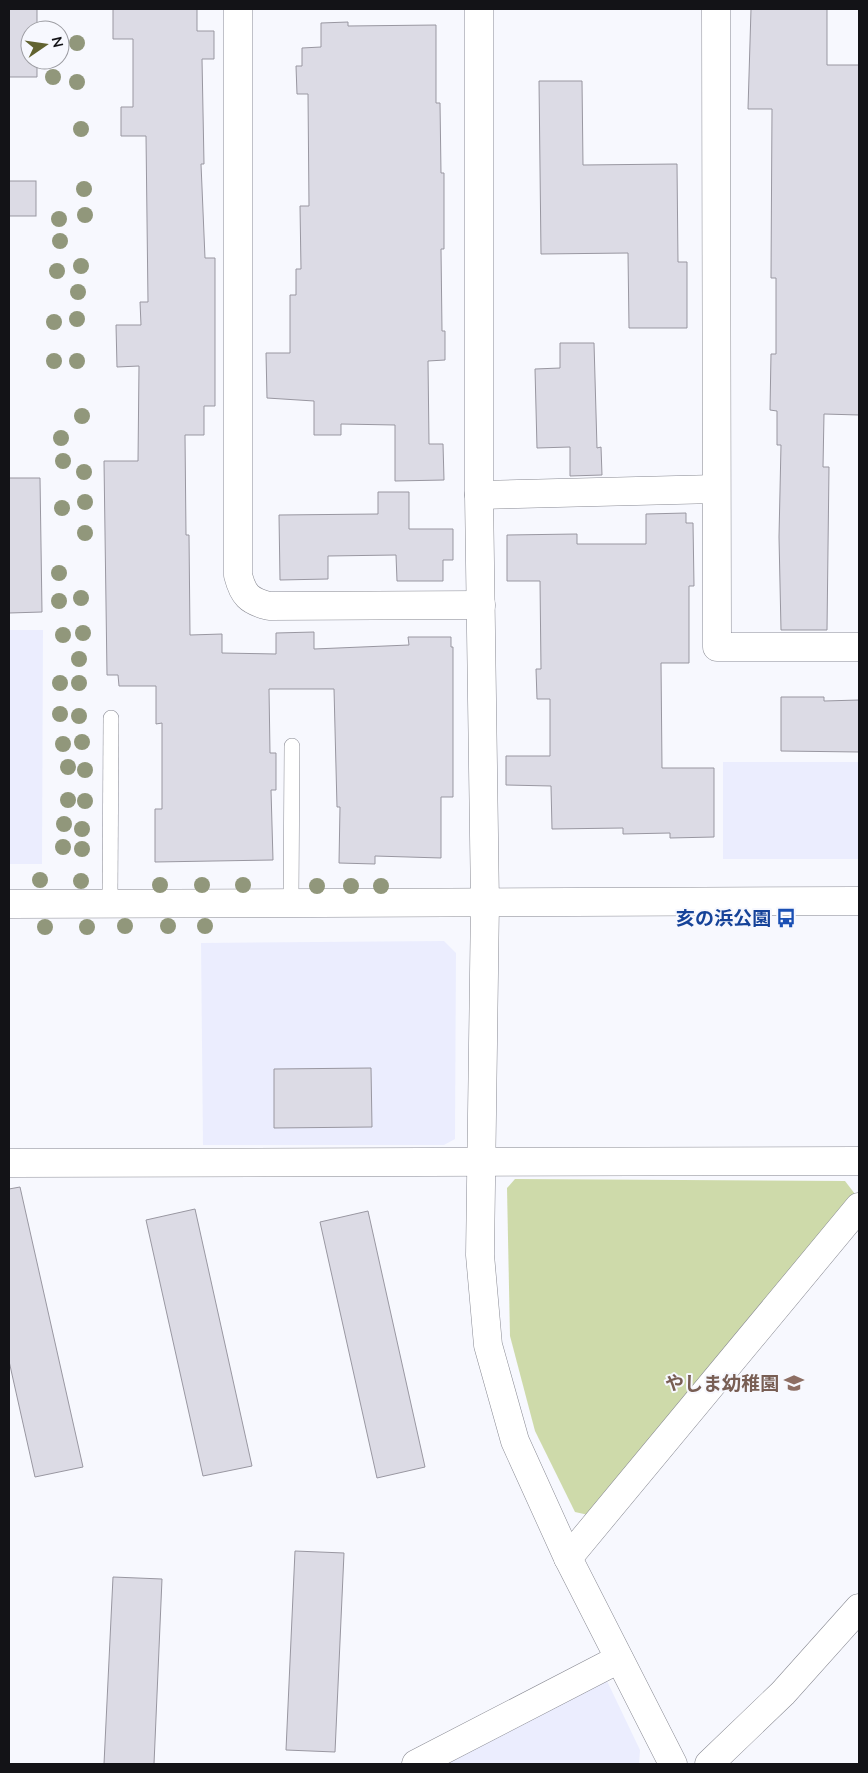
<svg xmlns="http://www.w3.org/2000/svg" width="868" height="1773" font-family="Mulish,'Noto Sans JP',sans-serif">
<rect width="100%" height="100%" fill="#f7f8fe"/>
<g fill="#ebedfe">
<path d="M9 630H43L42 864H9Z"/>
<rect x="723" y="762" width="136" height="97"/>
<path d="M444 941 456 953 455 1139 444 1145H203L201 943Z"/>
<path d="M607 1681 640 1750 639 1764H445Z"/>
</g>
<path fill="#cedaaa" d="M515 1179 845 1181 855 1194 593 1516 575 1512 535 1431 510 1336 507 1188Z"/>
<g fill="#dcdbe5" stroke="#9997a1">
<path d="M9 9H37V30H30V60H37V77H9Z"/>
<path d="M113 9H197V31H214V59H202L204 164H201L205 258H215V406H204V435H185L186 535H189L190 635 222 634V653L276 654V633L314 632V649L409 645 408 637H451V647H453V797H441V858L375 856V864L339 863 340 807H337L334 689H269L270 753H276V790H271L273 860 155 862V809H162V723L156 724V686H119L118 675H107L104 461H138L139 366 117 367 116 325H141L140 302H148L146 136H121V107H133V39H113Z"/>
<path d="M751 9H827V65H859V415L824 414 823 467H829L827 630H781L779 537 781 445H777V411L770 410 771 354H776V278H771L772 109H748Z"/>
<path d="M348 22V26L436 25V103H440L441 173H444V249H441L442 331H445V360L428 361 429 444H443L444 480 395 481V425L341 424V435H314V401L267 398 266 353H290V295H296V269H301L300 206H309L308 94H297L296 66H302V48L321 47V23Z"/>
<path d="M539 81H582L583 165 677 164 678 262H687V328H629L628 253 541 254Z"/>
<rect x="9" y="181" width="27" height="35"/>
<path d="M560 343H594L597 448 601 447 602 475 570 476V447L537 448 535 369 560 368Z"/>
<path d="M9 478H40L42 612 9 613Z"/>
<path d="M378 492H409V529H453V560H443V581H397L396 555 328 556V579L280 580 279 515 378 514Z"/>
<path d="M686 513V523H693L694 586H689V663H661L662 768H714V837L670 838V833L623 834V828L552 829 551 786 506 785V756H550V699H537L536 669H541L540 581H507V535L577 534V544H646V514Z"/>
<path d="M781 697H824V701L859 700V752L781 751Z"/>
<path d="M371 1068 372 1127 274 1128V1069Z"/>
<path d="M20 1187 83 1467 35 1477 9 1361V1189Z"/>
<path d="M195 1209 252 1466 203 1476 146 1220Z"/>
<path d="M368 1211 425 1467 377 1478 320 1222Z"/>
<path d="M295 1551 344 1553 335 1752 286 1750Z"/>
<path d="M113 1577 162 1579 154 1764H104Z"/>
</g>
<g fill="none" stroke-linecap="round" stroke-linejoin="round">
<defs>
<g id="lane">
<path d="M110 902 111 718"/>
<path d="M291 903 292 746"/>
</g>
<g id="street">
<path d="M238 9V575C243 595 249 601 269 606L481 605"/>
<path d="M479 9V495L485 903 480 1255 488 1345 515 1441 568 1558 673 1764"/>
<path d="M716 9 717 647H859"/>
<path d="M479 495 716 489"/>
<path d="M9 1163 859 1161"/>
<path d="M568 1558 859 1207"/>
<path d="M416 1764 619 1659"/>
</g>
<g id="secondary">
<path d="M9 904 859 901"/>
<path d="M709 1764 783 1693 859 1608"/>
</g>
</defs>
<use href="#lane" stroke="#898a93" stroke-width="16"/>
<use href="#street" stroke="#898a93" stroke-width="29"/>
<use href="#secondary" stroke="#898a93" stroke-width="29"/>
<use href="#lane" stroke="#fff" stroke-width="15"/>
<use href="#street" stroke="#fff" stroke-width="28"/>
<use href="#secondary" stroke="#fff" stroke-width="28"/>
</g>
<g fill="#91977b">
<circle cx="77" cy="43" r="8"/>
<circle cx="53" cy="77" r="8"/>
<circle cx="77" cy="82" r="8"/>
<circle cx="81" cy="129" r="8"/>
<circle cx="84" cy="189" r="8"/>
<circle cx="85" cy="215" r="8"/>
<circle cx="59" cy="219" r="8"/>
<circle cx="60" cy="241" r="8"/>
<circle cx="81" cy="266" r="8"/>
<circle cx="57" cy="271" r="8"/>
<circle cx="78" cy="292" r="8"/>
<circle cx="77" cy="319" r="8"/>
<circle cx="54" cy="322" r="8"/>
<circle cx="54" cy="361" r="8"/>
<circle cx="77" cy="361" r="8"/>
<circle cx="82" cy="416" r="8"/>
<circle cx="61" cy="438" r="8"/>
<circle cx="63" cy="461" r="8"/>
<circle cx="84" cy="472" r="8"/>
<circle cx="85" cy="502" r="8"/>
<circle cx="62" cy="508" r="8"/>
<circle cx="85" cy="533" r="8"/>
<circle cx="59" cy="573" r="8"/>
<circle cx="81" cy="598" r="8"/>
<circle cx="59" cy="601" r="8"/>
<circle cx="83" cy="633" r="8"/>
<circle cx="63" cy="635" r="8"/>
<circle cx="79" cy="659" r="8"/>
<circle cx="60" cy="683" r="8"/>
<circle cx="79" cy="683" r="8"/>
<circle cx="60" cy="714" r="8"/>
<circle cx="79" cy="716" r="8"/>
<circle cx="82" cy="742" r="8"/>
<circle cx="63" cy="744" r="8"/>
<circle cx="68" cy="767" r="8"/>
<circle cx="85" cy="770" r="8"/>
<circle cx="68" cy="800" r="8"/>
<circle cx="85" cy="801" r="8"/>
<circle cx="64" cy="824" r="8"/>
<circle cx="82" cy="829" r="8"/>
<circle cx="63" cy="847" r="8"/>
<circle cx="82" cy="849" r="8"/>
<circle cx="40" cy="880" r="8"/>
<circle cx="81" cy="881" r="8"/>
<circle cx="160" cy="885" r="8"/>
<circle cx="202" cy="885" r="8"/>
<circle cx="243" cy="885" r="8"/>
<circle cx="317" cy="886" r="8"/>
<circle cx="351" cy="886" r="8"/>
<circle cx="381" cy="886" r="8"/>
<circle cx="125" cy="926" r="8"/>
<circle cx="168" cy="926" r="8"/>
<circle cx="205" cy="926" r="8"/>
<circle cx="45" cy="927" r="8"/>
<circle cx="87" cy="927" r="8"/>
</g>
<defs>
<symbol id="bus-bare" viewBox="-9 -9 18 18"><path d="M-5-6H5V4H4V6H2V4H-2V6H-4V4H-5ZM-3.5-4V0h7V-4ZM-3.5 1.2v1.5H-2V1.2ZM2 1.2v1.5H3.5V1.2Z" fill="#1a4fb4" stroke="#f7f8fe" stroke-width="2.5" paint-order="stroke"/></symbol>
<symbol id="school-bare" viewBox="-9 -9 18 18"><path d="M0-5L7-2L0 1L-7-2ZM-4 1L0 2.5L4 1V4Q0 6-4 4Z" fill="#8d6e63" stroke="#f7f8fe" stroke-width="2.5" paint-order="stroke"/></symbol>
</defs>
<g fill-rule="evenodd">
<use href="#bus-bare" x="772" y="904" width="28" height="28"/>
<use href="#school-bare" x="780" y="1369" width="28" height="28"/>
</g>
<g text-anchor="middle" stroke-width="4" stroke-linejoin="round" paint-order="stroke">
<g font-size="19" font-weight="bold" fill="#164399" stroke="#f7f8fe" text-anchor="end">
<text x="771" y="925">亥の浜公園</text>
</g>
<g font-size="19" font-weight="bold" fill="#785e54" stroke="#f7f8fe" text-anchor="end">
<text x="779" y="1390">やしま幼稚園</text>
</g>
</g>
<rect width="868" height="1773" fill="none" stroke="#131317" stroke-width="20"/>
<g transform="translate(45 45) rotate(77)"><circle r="24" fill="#f7f8fe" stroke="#9c9ca2"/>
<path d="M0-4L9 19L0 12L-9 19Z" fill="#61622f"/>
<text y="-8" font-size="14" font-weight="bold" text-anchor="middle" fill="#131317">N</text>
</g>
</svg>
